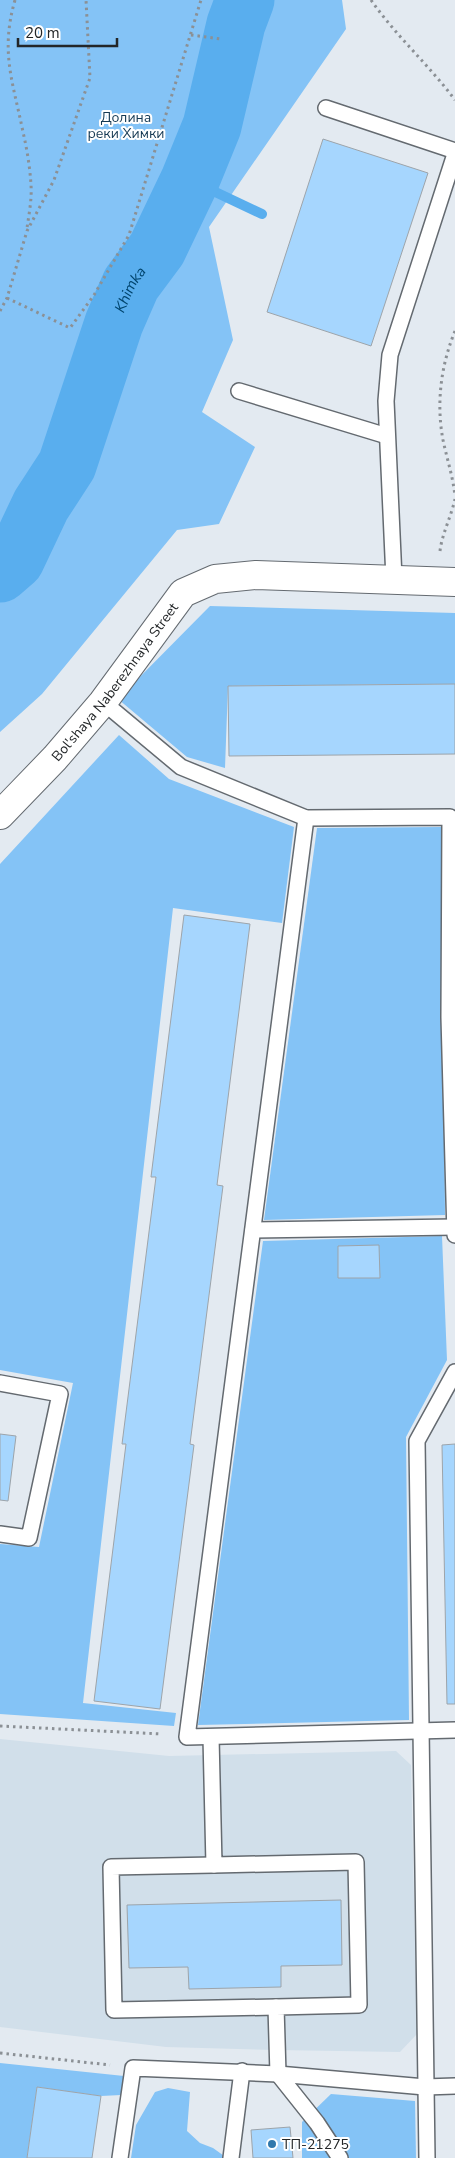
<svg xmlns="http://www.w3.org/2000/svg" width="455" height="2158" font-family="'Nunito Sans',sans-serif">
<rect width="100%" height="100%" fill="#e3eaf1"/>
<path fill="#d1dfea" d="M0 1739 169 1756 396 1751 411 1765 417 2034 400 2052 277 2050 166 2047 0 2027Z"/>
<g fill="#84c3f6">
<path d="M0 0H342L346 29 209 227 233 340 202 412 255 447 219 524 177 530 42 694 0 732Z"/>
<path d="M210 606 455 613V684L228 686 225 768 187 757 118 699Z"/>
<path d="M119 735 169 779 294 827 282 923 173 908 83 1703 176 1713 174 1726 0 1714V1544L39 1547 73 1383 0 1370V864Z"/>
<path d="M442 827 445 1215 264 1220 317 828Z"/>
<path d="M442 1236 447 1360 406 1437 409 1720 198 1725 263 1241Z"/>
<path d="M0 2063 124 2076 121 2095 101 2096 37 2087 27 2158H0Z"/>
<path d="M168 2088 190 2092 187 2131 200 2143 213 2148 227 2158H131L136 2125 155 2092Z"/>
<path d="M331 2094 415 2101 416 2158H302V2122Z"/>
</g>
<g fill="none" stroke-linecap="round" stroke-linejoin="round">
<path stroke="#59aeee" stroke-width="10" d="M190 180 262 214"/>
<path stroke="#59aeee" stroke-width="59" id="s1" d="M0 573 15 560 41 505 67 465 114 323 131 284 157 249 190 180 212 126 236 24 245 0"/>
</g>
<g fill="#a6d6fe" stroke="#9da4aa">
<path d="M323 139 428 173 371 346 267 312Z"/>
<path d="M455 684V754L229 756 228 686Z"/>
<path d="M184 915 250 924 217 1185 223 1186 190 1444 194 1445 160 1709 94 1701 126 1444H122L156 1177H151Z"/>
<path d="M379 1245 380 1278H338V1246Z"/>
<path d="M0 1434 16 1436 8 1501 0 1500Z"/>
<path d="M455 1444V1704H447L442 1445Z"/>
<path d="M341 1900 342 1965 281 1966V1987L189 1989 188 1967 129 1968 127 1905Z"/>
<path d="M37 2087 101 2096 92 2158H27Z"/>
<path d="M290 2127 293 2158H253L251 2130Z"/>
</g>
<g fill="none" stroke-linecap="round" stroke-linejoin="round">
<defs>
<g id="service">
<path d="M326 108 455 151"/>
<path d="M239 391 387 436"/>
<path d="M394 579 386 401 390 355 455 154"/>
<path d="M103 702 181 767 306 818 450 817 449 1017 455 1235"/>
<path d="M306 818 187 1737 455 1730"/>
<path d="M253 1230 455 1227"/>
<path d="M0 1383 60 1394 29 1538 0 1534"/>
<path d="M211 1737 214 1865 356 1862 359 2005 276 2007 278 2074 317 2123 340 2158"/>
<path d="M214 1865 111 1867 114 2010 276 2007"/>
<path d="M120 2158 133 2068 278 2074 425 2087 455 2086"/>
<path d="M231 2158 242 2071"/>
<path d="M427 2158 417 1441 455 1372"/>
</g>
<g id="minor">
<path id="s2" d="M0 815 55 758 103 702 183 593 215 579 256 575 455 582"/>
</g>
</defs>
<use href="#service" stroke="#646a70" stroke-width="18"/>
<use href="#minor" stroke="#646a70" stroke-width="30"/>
<g stroke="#8b9095" stroke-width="3" stroke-dasharray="2.5 4" stroke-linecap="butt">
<path d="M15 0C0 52 13 82 23 132 27 149 30 168 31 185 32 199 29 214 27 228"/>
<path d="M371 0C396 36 429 65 455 100"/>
<path d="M191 35 221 39"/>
<path d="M7 298 70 328 94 295 129 235 201 0"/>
<path d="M0 311 7 298 27 231 54 180 90 78 86 0"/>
<path d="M455 331C441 365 436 403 443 440 447 459 453 477 455 496"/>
<path d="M440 551C442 534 451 517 455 499"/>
<path d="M0 1726 162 1734"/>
<path d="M0 2053 110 2065"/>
</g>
<use href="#service" stroke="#fff" stroke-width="15"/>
<use href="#minor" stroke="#fff" stroke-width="28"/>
</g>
<circle fill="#3078ac" stroke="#fff" stroke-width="2" cx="272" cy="2144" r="5"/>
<g text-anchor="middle" stroke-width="4" stroke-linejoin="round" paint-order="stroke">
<g font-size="14" fill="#163a54" stroke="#fff">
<text x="126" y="122">Долина<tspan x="126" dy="16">реки Химки</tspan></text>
</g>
<g font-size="14" fill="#232628" stroke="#fff">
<text dy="5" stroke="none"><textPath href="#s2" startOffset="176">Bol'shaya Naberezhnaya Street</textPath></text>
</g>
<g font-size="14" fill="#232628" stroke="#fff" text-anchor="start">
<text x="282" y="2149">ТП-21275</text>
</g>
<g font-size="15" font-style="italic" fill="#00446d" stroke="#fff">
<text dy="5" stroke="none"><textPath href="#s1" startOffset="315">Khimka</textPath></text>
</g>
</g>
<path d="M18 38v8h99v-8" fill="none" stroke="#232628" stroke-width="2.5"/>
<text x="25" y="38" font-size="15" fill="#232628" stroke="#ffffff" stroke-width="4" paint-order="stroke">20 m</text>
</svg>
